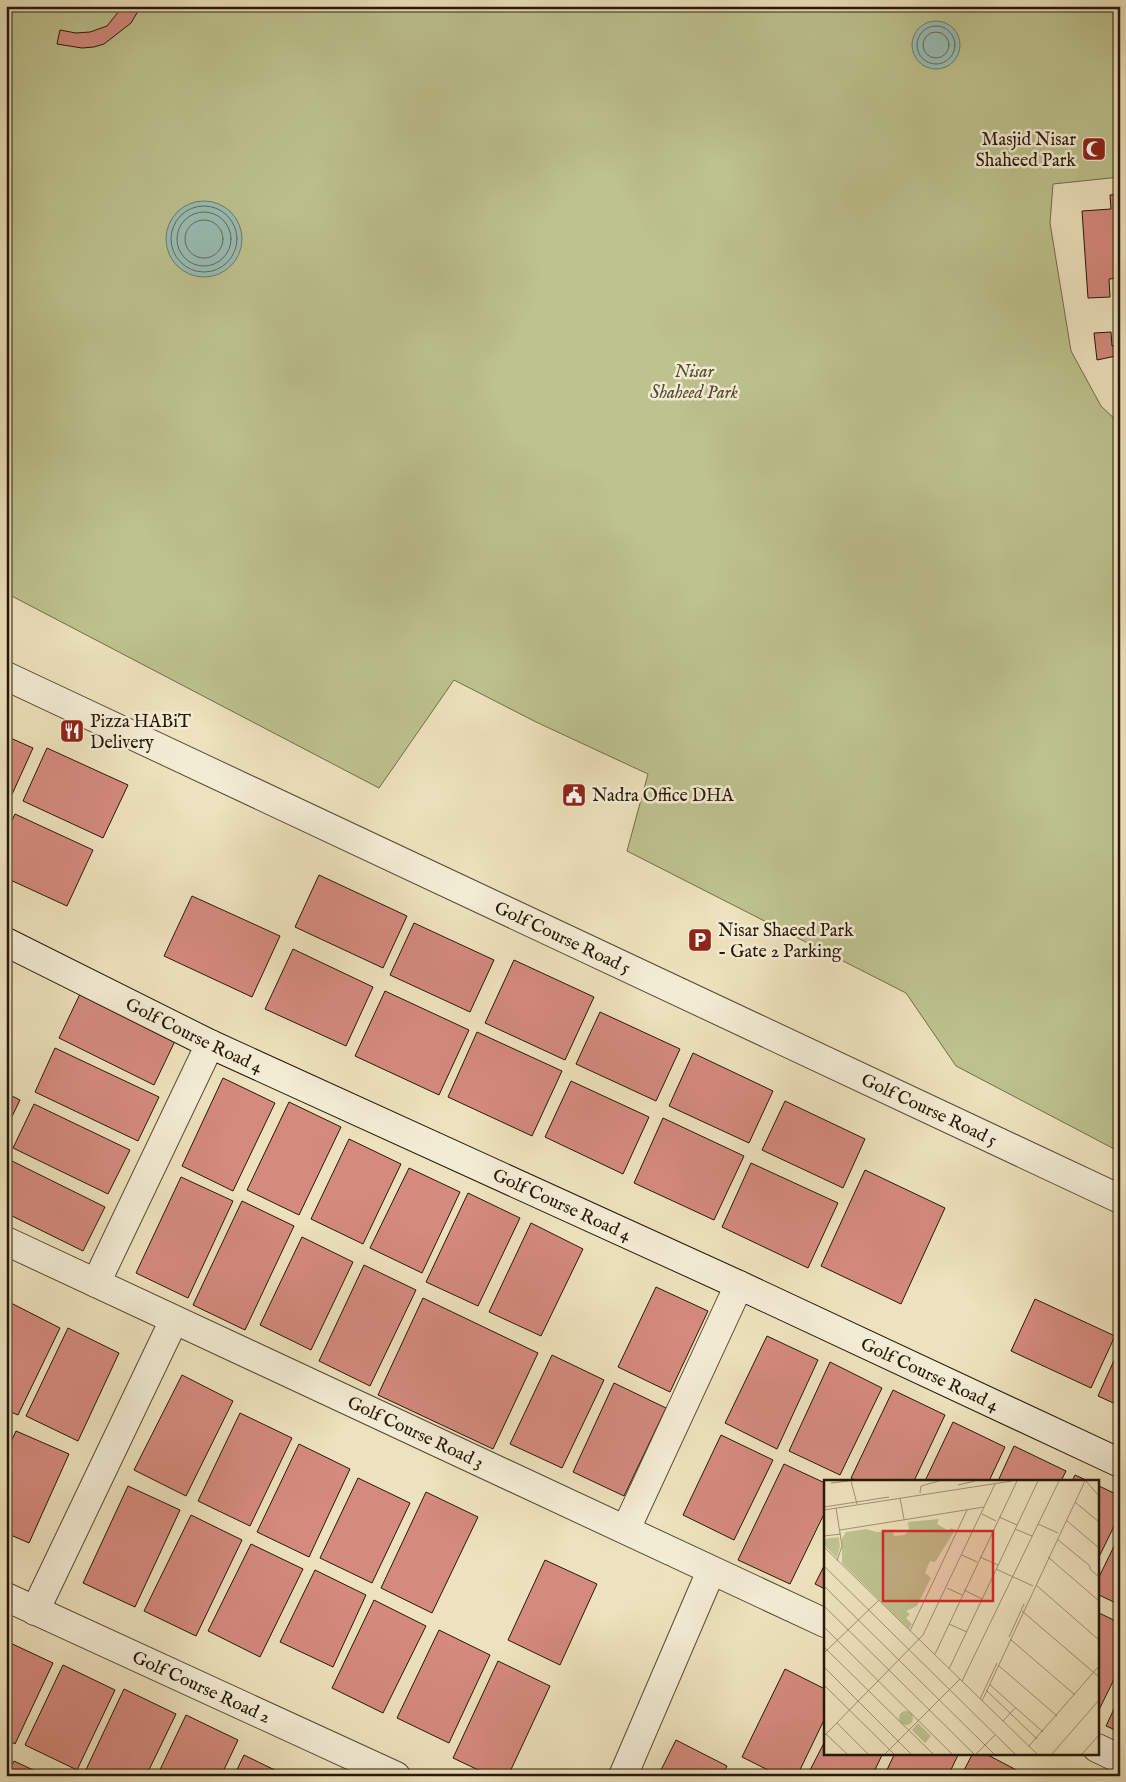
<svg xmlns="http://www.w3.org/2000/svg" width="1126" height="1782" font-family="'IM FELL English',serif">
<rect width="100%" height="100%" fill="#ede2bd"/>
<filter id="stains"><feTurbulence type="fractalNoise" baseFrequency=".004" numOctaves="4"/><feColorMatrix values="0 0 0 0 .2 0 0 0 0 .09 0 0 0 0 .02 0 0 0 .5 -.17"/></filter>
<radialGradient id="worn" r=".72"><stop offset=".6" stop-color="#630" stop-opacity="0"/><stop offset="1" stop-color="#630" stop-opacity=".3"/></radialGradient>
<path fill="#bdc28e" stroke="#726d4a" d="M6 6H1120V177L1053 184 1050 223 1071 351 1101 406 1120 424V1152L956 1066 906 993 627 851 648 774 536 722 454 680 379 788 6 593Z"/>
<g fill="#99bdb4" stroke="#6b7b6e">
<circle cx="936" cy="45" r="24"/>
<circle cx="204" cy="239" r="38"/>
</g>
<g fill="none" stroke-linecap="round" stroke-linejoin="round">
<g stroke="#606a5d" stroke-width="1">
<circle cx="936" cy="45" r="19"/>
<circle cx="936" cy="45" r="13"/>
<circle cx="204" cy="239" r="33"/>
<circle cx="204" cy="239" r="27"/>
<circle cx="204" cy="239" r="19"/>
</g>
</g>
<g fill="#d48a7d" stroke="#271806">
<path d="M123 6H141L131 23 104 44 94 47 82 48 57 44 60 30 76 33 90 32 107 26Z"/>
<path d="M1120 194V211L1115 212 1120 278 1109 279 1110 297 1088 298 1082 211 1111 209 1110 195Z"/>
<path d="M1111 332 1112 346 1120 344V383L1116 356 1097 360 1094 333Z"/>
<path d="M6 736 33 748 9 801 6 799Z"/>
<path d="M47 748 128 785 103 838 23 801Z"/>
<path d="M15 814 93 850 67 906 6 878V833Z"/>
<path d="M319 875 407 916 383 968 295 927Z"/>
<path d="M192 896 280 936 252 997 164 956Z"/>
<path d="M414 923 494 960 470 1012 390 975Z"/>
<path d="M293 949 373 987 346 1046 265 1009Z"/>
<path d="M514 960 594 997 565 1060 485 1023Z"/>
<path d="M385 991 469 1030 439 1095 355 1056Z"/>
<path d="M80 994 175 1041 154 1085 59 1038Z"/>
<path d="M600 1012 680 1049 656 1101 576 1064Z"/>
<path d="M477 1032 562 1071 532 1136 448 1097Z"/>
<path d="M55 1048 159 1097 138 1141 35 1092Z"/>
<path d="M693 1053 773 1091 749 1143 669 1106Z"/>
<path d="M223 1078 275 1103 233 1191 182 1166Z"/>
<path d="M571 1081 649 1117 623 1174 545 1137Z"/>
<path d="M6 1093 20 1100 6 1129Z"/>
<path d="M785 1101 865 1139 843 1188 762 1150Z"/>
<path d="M289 1102 341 1127 299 1215 247 1190Z"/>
<path d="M34 1104 130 1150 108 1194 13 1148Z"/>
<path d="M663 1118 744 1156 714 1220 634 1183Z"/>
<path d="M349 1139 401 1164 363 1244 311 1219Z"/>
<path d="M10 1160 105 1207 83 1251 6 1213V1167Z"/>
<path d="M751 1163 838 1203 808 1268 722 1227Z"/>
<path d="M409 1168 460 1192 422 1273 370 1248Z"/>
<path d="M865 1170 945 1208 901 1304 821 1266Z"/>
<path d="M181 1177 233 1201 188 1298 136 1273Z"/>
<path d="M468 1193 520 1218 478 1306 426 1282Z"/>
<path d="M242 1201 294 1226 245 1330 193 1305Z"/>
<path d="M531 1223 583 1249 541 1336 489 1312Z"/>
<path d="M302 1237 353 1262 311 1350 260 1325Z"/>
<path d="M364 1265 416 1290 370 1386 319 1361Z"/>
<path d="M656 1287 708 1311 670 1392 618 1367Z"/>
<path d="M423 1298 538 1353 493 1449 378 1395Z"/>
<path d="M1035 1299 1115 1336 1091 1388 1011 1351Z"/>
<path d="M9 1302 60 1328 18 1415 6 1410V1307Z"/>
<path d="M68 1328 119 1353 78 1441 26 1416Z"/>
<path d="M767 1336 818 1360 777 1449 725 1423Z"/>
<path d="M1120 1347V1406L1098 1396Z"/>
<path d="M552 1355 604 1380 562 1468 510 1444Z"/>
<path d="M830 1362 882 1388 840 1475 789 1451Z"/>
<path d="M182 1375 233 1401 186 1496 134 1470Z"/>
<path d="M614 1383 666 1408 624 1496 573 1472Z"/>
<path d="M893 1390 945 1415 914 1481H857L851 1478Z"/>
<path d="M240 1413 292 1438 250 1526 198 1501Z"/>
<path d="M953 1422 1005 1447 989 1481H925Z"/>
<path d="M6 1426 12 1428 6 1441Z"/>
<path d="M16 1431 69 1454 29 1543 6 1533V1453Z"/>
<path d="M721 1435 773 1460 734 1540 683 1515Z"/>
<path d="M299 1444 350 1469 309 1557 257 1532Z"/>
<path d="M1014 1446 1066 1471 1061 1481H998Z"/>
<path d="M784 1464 825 1483V1512L790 1584 738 1560Z"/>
<path d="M1075 1475 1088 1481H1072Z"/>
<path d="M358 1478 410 1503 372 1583 320 1558Z"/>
<path d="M1097 1485 1120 1496V1514L1097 1561Z"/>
<path d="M128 1486 180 1510 135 1607 83 1583Z"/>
<path d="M426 1492 478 1517 432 1613 381 1588Z"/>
<path d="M191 1515 242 1540 196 1636 144 1611Z"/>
<path d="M1120 1534V1605L1097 1594V1581Z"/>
<path d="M251 1544 303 1569 260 1657 208 1631Z"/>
<path d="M545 1560 597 1584 560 1665 508 1640Z"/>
<path d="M825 1564V1589L815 1584Z"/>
<path d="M315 1570 366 1595 333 1667 280 1642Z"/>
<path d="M374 1600 426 1626 383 1713 332 1688Z"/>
<path d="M1097 1612 1120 1623V1667L1097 1714Z"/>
<path d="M439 1630 490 1655 449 1743 397 1718Z"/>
<path d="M6 1641 53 1663 15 1744 6 1739Z"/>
<path d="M498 1661 550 1686 508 1776H491L453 1758Z"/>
<path d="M63 1665 115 1690 77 1770 25 1745Z"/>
<path d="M785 1669 825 1689V1718L797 1776H780L742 1757Z"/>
<path d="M124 1689 176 1714 146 1776H83Z"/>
<path d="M1120 1696V1732L1106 1726Z"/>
<path d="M186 1715 238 1740 221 1776H157Z"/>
<path d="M676 1740 727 1766 722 1776H658Z"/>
<path d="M825 1741V1753H883L872 1776H807Z"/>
<path d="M895 1753H959L948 1776H884Z"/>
<path d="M973 1753H984L1026 1775 961 1776Z"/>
<path d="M244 1755 287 1776H234Z"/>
<path d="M14 1761 46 1776H7Z"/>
</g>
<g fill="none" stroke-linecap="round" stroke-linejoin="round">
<defs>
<g id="street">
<path id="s1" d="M6 676 1120 1199"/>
<path id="s2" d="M6 1241 825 1623"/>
<path d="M96 1283 210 1044"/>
<path d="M626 1529 739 1285"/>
<path id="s3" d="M6 1597 396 1776"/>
<path d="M35 1611 174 1320"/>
<path d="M1097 1748 1120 1759"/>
<path d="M623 1776 711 1571"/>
</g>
<g id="secondary">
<path id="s4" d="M6 942 210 1044 739 1285 1120 1463"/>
</g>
</defs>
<use href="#street" stroke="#584a34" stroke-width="30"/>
<use href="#secondary" stroke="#271806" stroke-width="30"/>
<use href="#street" stroke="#f3ecd4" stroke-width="28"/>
<use href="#secondary" stroke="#f3ecd4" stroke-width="28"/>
</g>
<defs>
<symbol id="mosque-square" viewBox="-11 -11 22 22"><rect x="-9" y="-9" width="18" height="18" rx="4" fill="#8f2418" stroke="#f3ecd4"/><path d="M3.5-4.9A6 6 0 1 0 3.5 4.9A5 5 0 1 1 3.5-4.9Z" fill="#fff"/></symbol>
<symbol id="restaurant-square" viewBox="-11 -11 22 22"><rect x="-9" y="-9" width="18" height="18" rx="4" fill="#8f2418" stroke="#f3ecd4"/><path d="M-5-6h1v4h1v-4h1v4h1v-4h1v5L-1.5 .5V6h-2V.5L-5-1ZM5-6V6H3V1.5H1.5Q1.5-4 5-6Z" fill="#fff"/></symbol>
<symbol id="civic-square" viewBox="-11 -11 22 22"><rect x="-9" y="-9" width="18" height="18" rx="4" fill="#8f2418" stroke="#f3ecd4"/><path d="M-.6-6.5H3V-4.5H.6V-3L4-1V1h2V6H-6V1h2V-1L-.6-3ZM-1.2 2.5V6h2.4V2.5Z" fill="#fff"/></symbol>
<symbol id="parking-square" viewBox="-11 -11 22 22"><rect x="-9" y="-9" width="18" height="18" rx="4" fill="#8f2418" stroke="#f3ecd4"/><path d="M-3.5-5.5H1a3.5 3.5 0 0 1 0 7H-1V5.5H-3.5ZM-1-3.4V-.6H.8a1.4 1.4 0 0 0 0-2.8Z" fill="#fff"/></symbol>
</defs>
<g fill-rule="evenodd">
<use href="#mosque-square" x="1080" y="135" width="28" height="28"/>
<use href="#restaurant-square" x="58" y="717" width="28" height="28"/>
<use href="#civic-square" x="560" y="781" width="28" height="28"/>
<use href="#parking-square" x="686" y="926" width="28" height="28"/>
</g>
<g text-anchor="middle" stroke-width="5" stroke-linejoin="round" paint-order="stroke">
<g font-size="18" fill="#271806" stroke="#f3ecd4" text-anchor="start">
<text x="1076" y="145" text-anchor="end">Masjid Nisar<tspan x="1076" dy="21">Shaheed Park</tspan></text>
<text x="90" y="727">Pizza HABiT<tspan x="90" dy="21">Delivery</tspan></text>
<text x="592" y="801">Nadra Office DHA</text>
<text x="718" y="936">Nisar Shaeed Park<tspan x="718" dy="21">- Gate 2 Parking</tspan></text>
</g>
<g font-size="18" font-style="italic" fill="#544b2f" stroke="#f3ecd4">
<text x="694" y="377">Nisar<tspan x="694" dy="21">Shaheed Park</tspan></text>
</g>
<g font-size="18" fill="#271806" stroke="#f3ecd4">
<text dy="6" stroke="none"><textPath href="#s1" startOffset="615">Golf Course Road 5</textPath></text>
<text dy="6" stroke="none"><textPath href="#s4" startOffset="210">Golf Course Road 4</textPath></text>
<text dy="6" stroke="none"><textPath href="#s1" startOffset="1020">Golf Course Road 5</textPath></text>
<text dy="6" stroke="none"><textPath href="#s4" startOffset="615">Golf Course Road 4</textPath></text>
<text dy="6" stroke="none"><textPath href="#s4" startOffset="1020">Golf Course Road 4</textPath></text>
<text dy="6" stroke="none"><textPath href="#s2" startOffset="452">Golf Course Road 3</textPath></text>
<text dy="6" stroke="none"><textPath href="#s3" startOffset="215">Golf Course Road 2</textPath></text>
</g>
</g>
<g transform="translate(824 1480)">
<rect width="275" height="275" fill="#ede2bd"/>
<path d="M115 39 113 44 125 51 127 48 131 50 111 82 106 81 101 93 107 98 93 126 82 131 86 134 82 138 88 144 85 149 18 83V58L22 52 42 49 53 52 69 50 70 56 80 55 85 51 84 42ZM15 57 16 67 13 78 0 65V59ZM75 238a7 7 0 1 1 14 0a7 7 0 1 1-14 0ZM94 243 107 256 101 263 88 250Z" fill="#bdc28e"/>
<path fill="none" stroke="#9e9174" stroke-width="1" d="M27 1 33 24M262 1 275 16M7 3 25 1M134 5 151 1M96 13 97 6 115 1M76 18 80 39M251 22 275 42M0 27 65 17M12 28 18 66 13 81M0 30 188 1M158 34 172 41M175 37 193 45M242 40 275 68M214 44 234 53M191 49 208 56M16 50 160 27M0 56 17 54M233 59 266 86V89L275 97M0 67 213 274M138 75 153 82M156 77 174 85M224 77 275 121M0 86 191 274M172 89 209 106M212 105 275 160M0 106 170 274M123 108 138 115M140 110 158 119M0 126 150 274M198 131 275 197M125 144 143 152M0 147 128 274M86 151 143 30M185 157 200 124M186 159 251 215M0 167 109 274M0 173 55 120M111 174 193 1M174 185 233 236M0 187 87 274M125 189 214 1M138 201 235 1M165 204 219 252M0 205 70 274M162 210 213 259M156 219 173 183M158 221 261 1M179 241 192 227M13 243 44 274M2 254 23 274M0 256 99 155 171 4M205 266 275 186M61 274 136 199M152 274 171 255M228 274 275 220M258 274 275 255"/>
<path fill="#d62828" fill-opacity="0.15" stroke="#d62828" stroke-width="2.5" d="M59 51H169V121H59Z"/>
<rect width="275" height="275" fill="none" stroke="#271806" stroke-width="2.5"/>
</g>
<rect width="1126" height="1782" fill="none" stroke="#ede2bd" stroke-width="25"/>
<rect x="8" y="8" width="1111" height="1767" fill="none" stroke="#271806" stroke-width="2.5"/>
<rect x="12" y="12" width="1101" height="1757" fill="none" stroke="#271806"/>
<rect width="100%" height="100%" filter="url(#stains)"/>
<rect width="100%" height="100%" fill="url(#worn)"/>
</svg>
